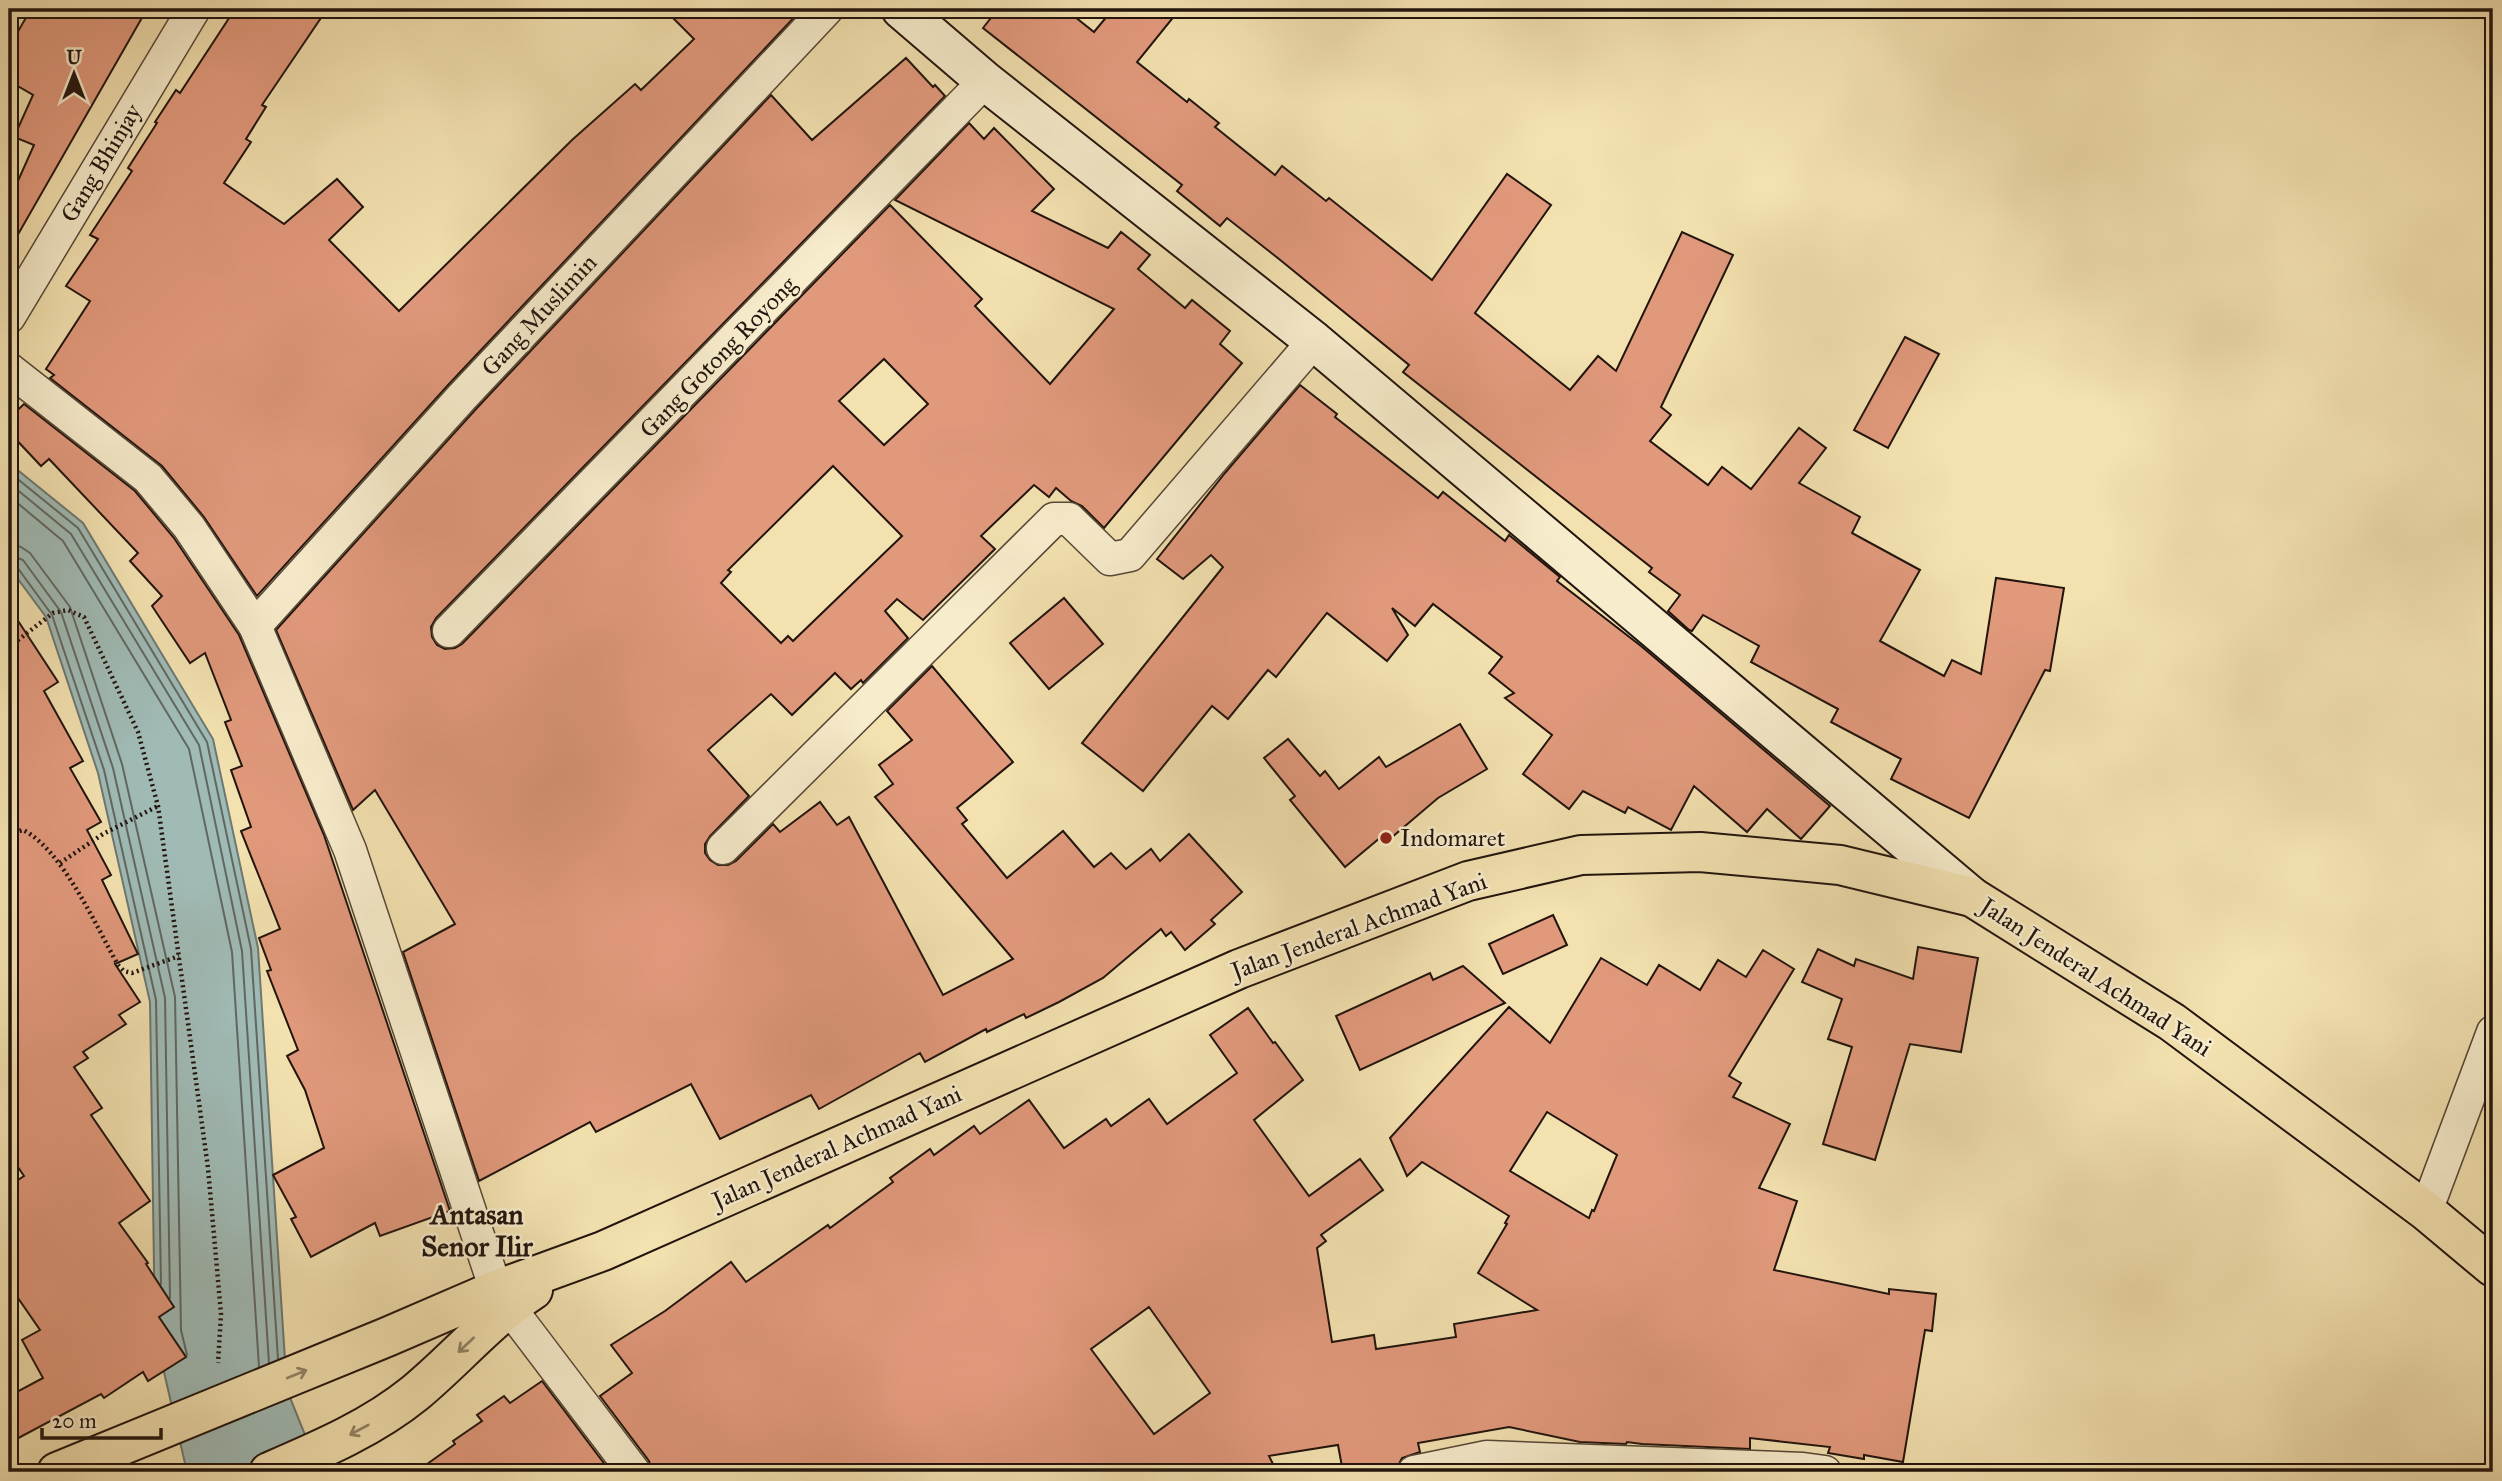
<svg xmlns="http://www.w3.org/2000/svg" width="2502" height="1481" font-family="'IM FELL Great Primer',serif">
<rect width="100%" height="100%" fill="#f3e1b0"/>
<filter id="stains"><feTurbulence type="fractalNoise" baseFrequency=".00286" numOctaves="4"/><feColorMatrix values="0 0 0 0 .2 0 0 0 0 .09 0 0 0 0 .02 0 0 0 .5 -.17"/></filter>
<radialGradient id="worn" r=".72"><stop offset=".6" stop-color="#630" stop-opacity="0"/><stop offset="1" stop-color="#630" stop-opacity=".3"/></radialGradient>
<path fill="#a0bbb6" stroke="#6d7872" stroke-width="2" d="M9 463 83 523 213 739 258 948 287 1390 320 1472H187L155 1333 150 1002 98 773 46 617 9 567Z"/>
<g fill="none" stroke-linecap="round" stroke-linejoin="round">
<g stroke="#606862" stroke-width="2">
<path d="M9 472 78 528 207 742 251 949 278 1359"/>
<path d="M9 483 71 534 199 745 242 951 269 1363"/>
<path d="M9 496 63 541 189 749 232 952 259 1367"/>
<path d="M9 544 21 547 30 553 70 607 122 764 175 997 181 1330 187 1355"/>
<path d="M9 555 23 560 61 612 113 768 165 998 170 1298"/>
<path d="M9 564 17 567 52 615 104 770 156 1000 161 1284"/>
</g>
</g>
<g fill="#e1997c" stroke="#21140d" stroke-width="2" fill-rule="evenodd">
<path d="M31 9H147L16 238 9 234V201L34 145 14 137 33 95 9 81V47Z"/>
<path d="M235 9H327L262 105 266 107 246 139 251 142 224 183 284 224 337 179 363 207 329 240 399 311 572 140 635 84 641 90 694 39 664 9H802L449 384 257 596 204 517 162 466 50 378 54 375 46 369 90 301 66 286 98 239 90 235 132 171 128 168 157 123 155 122 176 90 180 93Z"/>
<path d="M998 9H1065L1094 32 1113 9H1180L1137 62 1187 102 1189 99 1219 123 1215 127 1275 175 1282 166 1326 201 1329 198 1432 280 1507 174 1551 205 1475 313 1570 390 1598 356 1616 371 1682 232 1733 255 1661 407 1671 415 1650 441 1708 485 1722 467 1751 489 1799 428 1826 448 1799 483 1860 517 1852 533 1920 570 1880 641 1944 676 1952 660 1981 674 1996 578 2064 588 2050 671 2045 670 1969 818 1891 779 1901 759 1831 722 1838 709 1751 662 1759 646 1703 615 1692 631 1689 630 1668 611 1680 595 1649 572 1652 568 1403 372 1409 365 1279 259 1227 218 1220 226 1177 191 1182 185 983 28Z"/>
<path d="M906 58 933 87 935 85 945 96 436 618 431 627 432 637 437 645 445 649 455 648 462 644 890 205 982 299 975 306 1050 384 1114 309 895 200 969 123 984 139 994 128 1054 189 1032 211 1108 248 1121 232 1150 255 1138 269 1185 308 1192 300 1230 331 1220 344 1242 363 1104 528 1082 506 1071 501 1056 488 1049 497 1034 485 981 536 995 549 923 620 897 599 885 611 908 638 863 683 861 680 851 689 835 673 792 715 771 694 708 750 749 796 710 836 705 844V853L710 860 718 865H728L736 861 773 824 780 832 820 802 837 825 849 817 943 995 1013 959 875 797 893 784 879 765 912 740 887 711 932 666 1013 762 957 808 967 820 962 824 1007 878 1063 831 1094 867 1111 853 1126 869 1151 849 1160 861 1189 834 1242 892 1211 920 1215 924 1185 950 1171 932 1166 936 1161 929 1103 978 1059 1002 1026 1018 1024 1014 987 1032 986 1029 925 1062 920 1053 819 1109 811 1095 720 1139 691 1084 596 1132 590 1122 479 1181 403 952 455 924 375 790 353 810 276 630 476 409 771 95 812 140ZM884 359 928 404 884 445 839 401ZM833 466 902 536 793 641 788 636 781 643 721 583 731 572 728 570Z"/>
<path d="M1905 337 1939 354 1888 448 1854 430Z"/>
<path d="M1300 385 1337 414 1335 417 1438 498 1443 492 1505 541 1509 535 1560 577 1557 581 1641 646 1830 806 1801 839 1767 809 1747 832 1694 786 1671 830 1628 807 1625 813 1583 791 1569 809 1523 774 1552 735 1505 698 1514 693 1489 673 1502 657 1433 604 1415 626 1392 608 1408 635 1387 661 1327 613 1276 677 1268 670 1228 719 1212 706 1143 791 1082 743 1223 567 1211 555 1183 579 1157 559 1225 473Z"/>
<path d="M24 404 135 491 174 538 239 635 324 835 450 1211 380 1236 375 1223 311 1257 291 1219 296 1217 273 1175 324 1148 305 1090 287 1056 298 1050 267 971 271 970 259 938 280 929 241 831 251 827 231 770 242 766 225 722 231 720 205 653 190 663 152 606 162 596 130 561 138 553 49 459 41 466 9 432V418Z"/>
<path d="M1064 598 1103 644 1049 689 1010 643Z"/>
<path d="M9 607 58 682 44 691 83 761 70 768 101 822 87 830 111 875 102 880 138 954 115 964 140 1002 119 1015 126 1024 83 1052 88 1058 74 1067 102 1108 91 1115 150 1201 119 1223 148 1263 146 1264 174 1307 159 1317 186 1357 148 1381 143 1372 104 1398 101 1394 9 1443V1396L43 1378 22 1340 40 1330 9 1285V1186L24 1176 9 1154Z"/>
<path d="M1460 724 1487 769 1438 798 1391 838 1387 832 1345 867 1290 800 1295 796 1264 758 1288 739 1320 776 1325 771 1339 789 1379 757 1386 767Z"/>
<path d="M1553 915 1567 945 1503 974 1489 944Z"/>
<path d="M1918 947 1978 958 1961 1052 1910 1044 1875 1160 1823 1144 1852 1047 1828 1039 1842 999 1802 982 1818 949 1854 966 1856 959 1913 979Z"/>
<path d="M1763 950 1794 969 1729 1076 1741 1083 1733 1097 1790 1124 1759 1188 1797 1201 1774 1270 1889 1294V1289L1936 1294 1932 1331 1925 1330 1903 1462 1864 1455V1459L1828 1453 1830 1447 1750 1438V1449L1642 1444 1627 1442 1626 1444 1580 1442 1509 1427 1418 1443 1420 1452 1402 1458 1396 1470 1386 1472H1343L1338 1445 1269 1456 1277 1472H652L649 1461 600 1396 632 1373 611 1345 665 1311 731 1262 746 1282 828 1225 830 1228 893 1182 890 1178 930 1149 934 1155 974 1126 980 1134 1029 1100 1064 1148 1106 1119 1111 1126 1149 1099 1167 1124 1237 1073 1210 1035 1248 1008 1273 1043 1275 1042 1303 1080 1254 1120 1309 1196 1360 1159 1383 1190 1321 1235 1326 1241 1317 1248 1332 1342 1374 1335 1376 1349 1456 1337 1454 1324 1537 1310 1478 1273 1507 1224 1505 1223 1509 1216 1422 1162 1407 1176 1390 1138 1509 1007 1550 1043 1601 958 1647 985 1659 965 1700 990 1718 960 1746 977ZM1547 1112 1617 1155 1594 1211 1592 1210 1589 1218 1510 1171ZM1149 1307 1210 1393 1154 1434 1091 1349Z"/>
<path d="M1463 966 1505 1003 1360 1070 1336 1016 1430 973 1433 980Z"/>
<path d="M542 1381 606 1466 597 1472H416L455 1444 453 1441 482 1421 477 1415 504 1396 510 1403Z"/>
</g>
<g fill="none" stroke-linecap="round" stroke-linejoin="round">
<defs>
<g id="street">
<path d="M9 317 194 9"/>
<path d="M9 369 148 478 189 527 255 626 350 850 496 1290 634 1472"/>
<path d="M255 626 462 397 827 9"/>
<path d="M449 631 985 81"/>
<path d="M723 848 1054 519H1069L1110 559 1130 555 1314 341"/>
<path d="M2426 1211 2493 1032"/>
<path d="M1414 1472 1487 1457 1803 1469 1825 1472"/>
</g>
<path id="secondary" d="M901 9 985 81 1314 341 1972 897"/>
<g id="highway">
<path d="M57 1472 387 1337 496 1290 603 1251 1239 969 1468 881 1581 855 1700 852 1840 865 1972 897 2172 1022 2426 1211 2493 1267"/>
<path d="M269 1472C320 1450 372 1428 415 1393 456 1359 489 1319 533 1290"/>
</g>
</defs>
<use href="#street" stroke="#564736" stroke-width="35"/>
<use href="#secondary" stroke="#21140d" stroke-width="42"/>
<use href="#highway" stroke="#21140d" stroke-width="42"/>
<g stroke="#21140d" stroke-width="4.5" stroke-dasharray="2 3.5" stroke-linecap="butt">
<path d="M9 647 53 613 68 610 84 617 138 732 158 806 208 1168 221 1314 218 1363"/>
<path d="M9 834 23 830C62 849 96 926 118 965L124 971 132 973 179 956"/>
<path d="M60 863 103 834 158 806"/>
</g>
<use href="#street" stroke="#f7eccc" stroke-width="32"/>
<use href="#secondary" stroke="#f7eccc" stroke-width="38"/>
<use href="#highway" stroke="#f3e1b0" stroke-width="38"/>
</g>
<defs><path id="oneway-shaft" d="M-6 0H5M1.5-3L5.5 0L1.5 3" fill="none" stroke-width="1.6" stroke-linecap="round" stroke-linejoin="round" transform="scale(1.75)"/></defs>
<g stroke="#948567">
<use href="#oneway-shaft" transform="translate(466 1345) rotate(137)"/>
<use href="#oneway-shaft" transform="translate(297 1374) rotate(-22)"/>
<use href="#oneway-shaft" transform="translate(359 1430) rotate(152)"/>
</g>
<circle fill="#8f2418" stroke="#f7eccc" stroke-width="2.5" cx="1386" cy="838" r="7"/>
<g text-anchor="middle" stroke-width="5" stroke-linejoin="round" paint-order="stroke">
<g font-size="24" fill="#21140d" stroke="#f7eccc">
<text transform="translate(101 163) rotate(-59)" y="8">Gang Bhinjay</text>
<text transform="translate(539 315) rotate(-47)" y="8">Gang Muslimin</text>
<text transform="translate(718 357) rotate(-46)" y="8">Gang Gotong Royong</text>
<text transform="translate(1359 926) rotate(-20)" y="8">Jalan Jenderal Achmad Yani</text>
<text transform="translate(2096 977) rotate(33)" y="8">Jalan Jenderal Achmad Yani</text>
<text transform="translate(837 1147) rotate(-24)" y="8">Jalan Jenderal Achmad Yani</text>
</g>
<g font-size="24" fill="#21140d" stroke="#f7eccc" text-anchor="start">
<text x="1400" y="846">Indomaret</text>
</g>
<g font-size="28" font-weight="bold" fill="#21140d" stroke="#f7eccc">
<text x="477" y="1224">Antasan<tspan x="477" dy="32">Senor Ilir</tspan></text>
</g>
</g>
<rect width="2502" height="1481" fill="none" stroke="#f3e1b0" stroke-width="35"/>
<rect x="10" y="10" width="2481" height="1460" fill="none" stroke="#21140d" stroke-width="3.5"/>
<rect x="18" y="18" width="2467" height="1446" fill="none" stroke="#21140d" stroke-width="2"/>
<g transform="translate(74 74)" stroke="#f7eccc" stroke-width="5" paint-order="stroke">
<path d="M0-5L12 26L0 18L-12 26Z" fill="#21140d"/>
<text y="-10" font-size="19" font-weight="bold" text-anchor="middle" fill="#21140d">U</text>
</g>
<path d="M42 1428v10h119v-10" fill="none" stroke="#21140d" stroke-width="3.5"/>
<text x="52" y="1428" font-size="21" fill="#21140d" stroke="#f7eccc" stroke-width="5" paint-order="stroke">20 m</text>
<rect width="100%" height="100%" filter="url(#stains)"/>
<rect width="100%" height="100%" fill="url(#worn)"/>
</svg>
